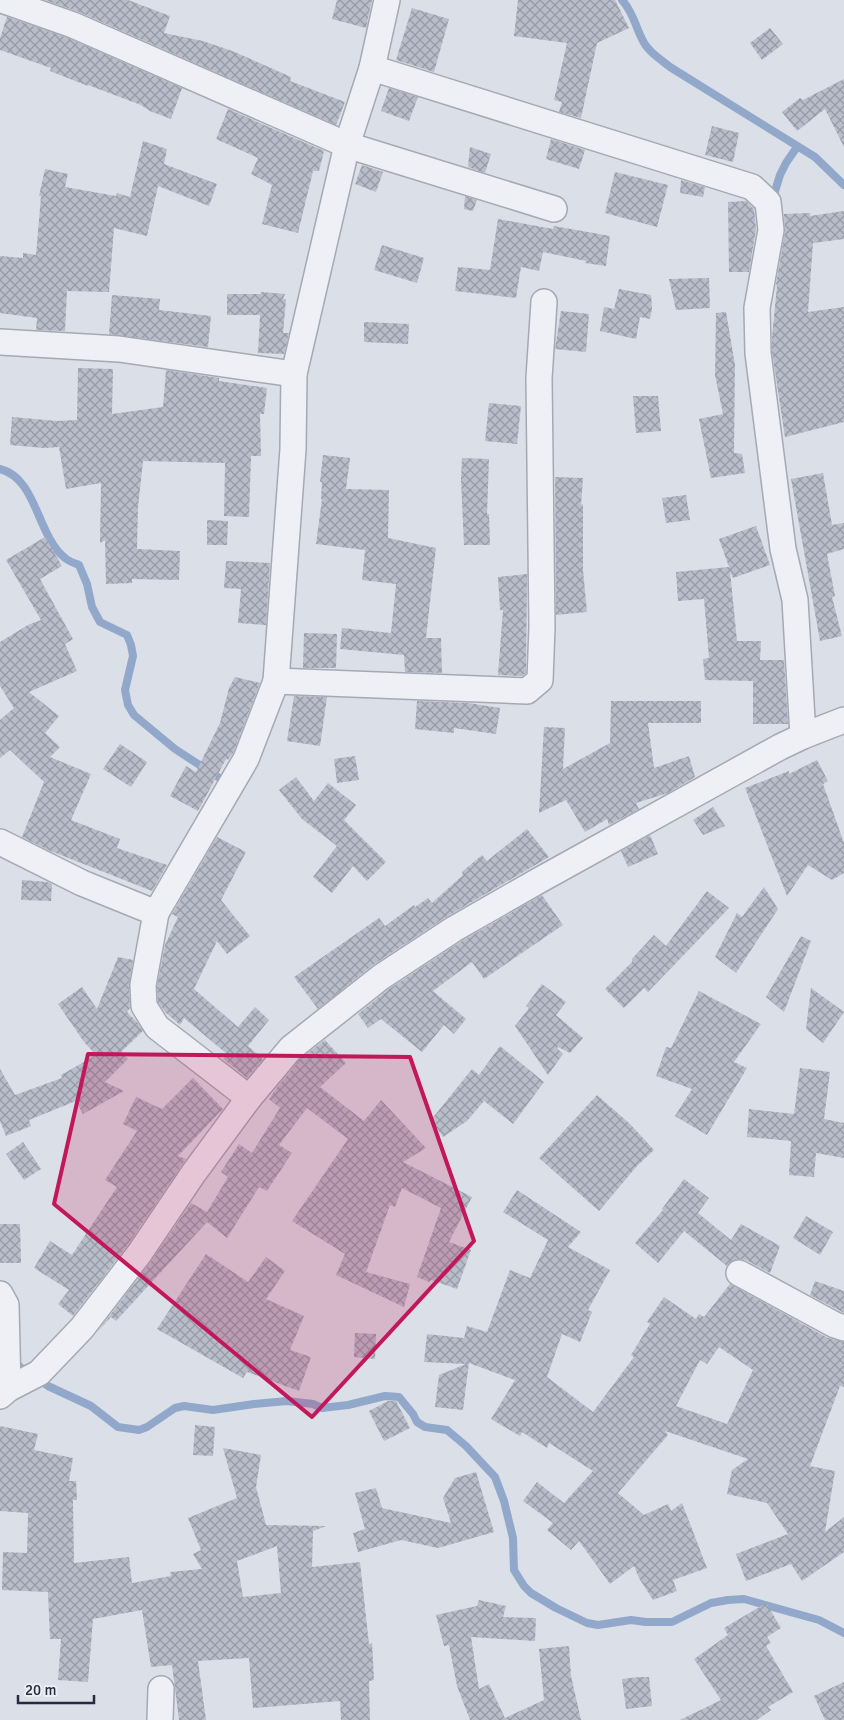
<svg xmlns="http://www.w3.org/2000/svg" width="844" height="1720" font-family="Signika,sans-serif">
<defs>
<pattern id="building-cross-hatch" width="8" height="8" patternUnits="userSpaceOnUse" patternTransform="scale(1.25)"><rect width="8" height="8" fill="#b8bdca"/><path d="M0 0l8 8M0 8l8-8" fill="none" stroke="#959aa5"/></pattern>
</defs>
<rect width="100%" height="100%" fill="#dbdfe7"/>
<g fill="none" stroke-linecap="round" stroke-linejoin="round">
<g stroke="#92a8cb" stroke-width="8">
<path d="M622 0C633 12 635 25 642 39 647 51 660 59 670 67L815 157 844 185"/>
<path d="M772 201 780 175 786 163 797 147"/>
<path d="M0 469C37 478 37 536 65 558 68 561 74 563 79 565L87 584 92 607 100 622 127 635 131 645 133 656 125 690 128 705 134 715 175 749 221 779"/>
<path d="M14 1360 20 1367 48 1386 91 1406 118 1427 139 1430 147 1427 175 1408 184 1406 213 1410 254 1404 287 1401 313 1404 322 1408 348 1405 385 1396 399 1397 413 1414 417 1422 425 1427 447 1430 466 1446 495 1477 504 1501 513 1538 514 1570 524 1586 531 1593 556 1608 587 1623 598 1625 631 1620 646 1622H672L711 1603 728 1600 744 1599 819 1620 844 1633"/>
</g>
</g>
<g fill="url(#building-cross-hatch)" fill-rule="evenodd">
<path d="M45 0H128L170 16 164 33 203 41 235 52 291 77 290 81 345 102 336 125 79 12Z"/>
<path d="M337 0H372L366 28 332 19Z"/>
<path d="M518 0H615L629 28 597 43 581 118 559 112 562 102 554 100 567 43 514 36Z"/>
<path d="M412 8 449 19 434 72 396 60Z"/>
<path d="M7 17 68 38 182 88 171 119 150 111 141 105 88 85V86L50 71 51 68 0 50V38Z"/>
<path d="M770 28 783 44 762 60 750 43Z"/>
<path d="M844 79V147L825 109 797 131 782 112 800 98 803 100Z"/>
<path d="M389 88 418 97 409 121 381 111Z"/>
<path d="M228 109 324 151 319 171H313L298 233 262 224 272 185 251 174 258 158 216 139Z"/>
<path d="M712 126 739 133 733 162 705 155Z"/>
<path d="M551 139 585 150 579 169 546 159Z"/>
<path d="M143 141 167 149 164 164 217 184 209 206 158 186 147 236 114 228 109 292 67 291 65 331 36 330 37 318 0 313V256L23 258V253L36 255 41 196H39L45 169 68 174 65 187 116 196 117 193 130 197Z"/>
<path d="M470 147 491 154 485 173 468 167Z"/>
<path d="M362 165 383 172 376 192 355 184Z"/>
<path d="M615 172 668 185 657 227 605 213Z"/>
<path d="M681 180 705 187 703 197 680 193Z"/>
<path d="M465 196 477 200 473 211 464 209Z"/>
<path d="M746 201 754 209 756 229 749 272H729L728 202Z"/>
<path d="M844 211V239L813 243 808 312 844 307V422L785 437 772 352V337L777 286 776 284 785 232 784 214 810 213V216Z"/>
<path d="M498 219 553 229 554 226 610 236 606 266 585 263 586 261 543 252 539 271 521 267 516 298 455 291 458 267 490 270Z"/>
<path d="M382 245 424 258 417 283 374 270Z"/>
<path d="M709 278 710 308 676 310 669 279Z"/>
<path d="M619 289 651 295 652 308 650 319 640 317 636 339 600 331 604 307 614 309Z"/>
<path d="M261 292 285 294 283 299H286L283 333H289L284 354 258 353 260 315H227V294H261Z"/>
<path d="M112 295 160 299 159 310 211 316 208 347 109 334Z"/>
<path d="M561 311 589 314 586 352 555 349Z"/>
<path d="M726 312 735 365 734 453 742 454 745 473 711 478 699 419 723 414 715 375 716 313Z"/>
<path d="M364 322 409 324 408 344 364 342Z"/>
<path d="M78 368 113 369 112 414 163 407 166 370 219 378V381L267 388 264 414H260L261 456H251L249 517 224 516 225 463 143 461 138 507 137 549 180 551 179 580 132 579V583L106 584 105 540 100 543 101 483 66 489 59 447 44 448 10 445 12 417 57 421 77 420Z"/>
<path d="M633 396H658L661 431 636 433Z"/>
<path d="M489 403 521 406 517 444 485 441Z"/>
<path d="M323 455 350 458 346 489 389 490 388 538 436 548 426 638H441L442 673 405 672 404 655 340 649 342 628 391 633 396 584 362 580 365 550 316 544 322 499H321L322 482H320Z"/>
<path d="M462 458 489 459 487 514H489L490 545H464L461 479Z"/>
<path d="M823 473 832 525 844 523V549L827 554 835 596 832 597 842 636 820 641 791 479Z"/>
<path d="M555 477 583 478 581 505 583 504V570L587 612 556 615Z"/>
<path d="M686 495 690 520 666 523 662 498Z"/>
<path d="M207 520 228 521 227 545H207Z"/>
<path d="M756 526 770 565 733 578 730 571 737 641H761L760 660H784L788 724H753V681L705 680 703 659 709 658 704 599 678 601 676 572 729 567 719 539Z"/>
<path d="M45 537 62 566 40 579 73 639 65 644 77 671 29 692 59 716 45 733 60 747 50 757 91 774 71 820 120 839 117 848 167 865 152 891 48 850 22 837 44 782 10 750 0 758V720L14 708 0 686V642L28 625 41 620 6 560Z"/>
<path d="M226 561 270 563 266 625 238 623 241 589 224 588Z"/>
<path d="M527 574 526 673 522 676 498 675 503 610H500L498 577Z"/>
<path d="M304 633 337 634 336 668H303Z"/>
<path d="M235 677 260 683 233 753 228 760 226 759 198 811 170 796 186 766 196 772 220 723 229 688Z"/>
<path d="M294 696 327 697 320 746 287 741Z"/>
<path d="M417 701 468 703 500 708 496 734 454 728V733L415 729Z"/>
<path d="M611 701H701V723H648L654 768 689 756 695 777 668 793 636 803 639 809 609 825 607 819 585 832 566 800 539 813 544 727 565 728 563 769 610 743Z"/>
<path d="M120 744 147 762 131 787 103 769Z"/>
<path d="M355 756 359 780 337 783 334 759Z"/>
<path d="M817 760 828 781 823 784 844 843V873L832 880 808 865 787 896 745 788 789 771V774Z"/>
<path d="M296 777 314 801 328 783 356 805 344 820 386 862 367 881 353 866 332 893 313 877 337 846 302 819 279 790Z"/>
<path d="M713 807 725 826 703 835 693 820Z"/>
<path d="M527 829 549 857 446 917 373 965 318 1009 294 977 379 918 385 926 414 905 415 907 428 898 432 903 463 875 462 872 482 855 487 861Z"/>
<path d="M650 835 658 854 628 867 621 851Z"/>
<path d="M217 837 246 852 221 900 250 936 227 954 217 941 194 989 238 1027 255 1007 269 1020 248 1046 263 1059 247 1078 223 1059 227 1054 184 1018 180 1025 165 1012 158 1002 157 986 165 945 178 917 172 914Z"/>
<path d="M22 880 47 882 52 884 51 901 21 900Z"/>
<path d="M764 887 778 909 736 973 715 957 737 913 742 917Z"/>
<path d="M707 891 729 908 648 992 644 988 624 1008 605 989 632 962V959L654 935 666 946Z"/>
<path d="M542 895 563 925 484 979 472 962 433 991 466 1019 454 1034 444 1025 422 1052 381 1019 368 1028 358 1014 389 989 462 941Z"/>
<path d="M801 936 811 941 784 1012 766 997Z"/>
<path d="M118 957 133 960 129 985 130 1008 127 1012 137 1022 143 1031 121 1052 128 1059 105 1082 124 1091 83 1114 76 1101 29 1120 31 1126 6 1136 0 1121V1069L15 1095 62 1078 61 1075 96 1055 84 1042 58 1004 82 987 97 1009Z"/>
<path d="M542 984 566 1002 556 1015 583 1038 570 1053 558 1047 557 1048 563 1054 548 1075 515 1026 529 1008 526 1006Z"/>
<path d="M811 988 844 1012 823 1043 806 1029Z"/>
<path d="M699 991 761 1024 734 1062 747 1068 707 1135 675 1116 692 1089 656 1076 666 1047 671 1048Z"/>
<path d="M325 1040 346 1063 320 1087 364 1121 381 1100 426 1148 403 1162 472 1197 449 1242 471 1250 457 1289 431 1280 429 1282 417 1277 441 1208 402 1188 395 1207 390 1205 366 1272 410 1284 404 1307 336 1275 345 1254 292 1221 348 1139 307 1108 279 1145 292 1153 267 1191 259 1187 227 1238 207 1222 116 1321 111 1317 98 1331 150 1263 191 1203 207 1212 228 1177 221 1172 239 1144 252 1153 280 1108 269 1099 278 1086 301 1058Z"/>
<path d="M500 1046 544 1082 513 1124 484 1101 467 1121 443 1137 431 1120 472 1069 479 1075Z"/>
<path d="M800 1068 830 1072 824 1119 844 1123V1158L816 1153 814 1177 789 1175 791 1141 747 1137 749 1109 794 1114Z"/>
<path d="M193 1078 223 1109 178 1156 186 1159 127 1246 73 1316 58 1304 69 1290 34 1268 50 1241 72 1255 117 1187 105 1180 137 1131 123 1124 136 1097 162 1109Z"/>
<path d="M597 1095 630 1124 654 1150 637 1166 599 1211 539 1158Z"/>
<path d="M23 1142 41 1169 24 1180 6 1154Z"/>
<path d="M684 1179 709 1198 698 1213 731 1240 741 1224 780 1246 770 1273 746 1260 739 1259 732 1261 727 1266 684 1231 658 1263 635 1243 663 1210 662 1209Z"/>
<path d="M517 1190 581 1232 568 1247 610 1270 588 1310 592 1312 580 1342 562 1334 547 1377 593 1412 634 1357 631 1355 650 1324 647 1322 664 1297 696 1319 699 1314 704 1317 730 1284 828 1338 844 1342V1387L840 1386 810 1466 835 1471 825 1532 844 1517V1552L802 1581 791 1564 746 1581 736 1554 788 1534 767 1503 727 1494 732 1470 748 1459 665 1431 668 1435 618 1493 644 1515 668 1504 671 1511 682 1503 707 1568 673 1580 677 1591 653 1600 639 1578 634 1566 610 1584 579 1541 571 1550 547 1530 553 1523 523 1501 537 1482 564 1503 593 1471 549 1443 547 1448 522 1432 520 1436 491 1419 515 1380 469 1363 463 1410 435 1407 439 1375 466 1364 424 1362 427 1334 464 1338 467 1326 487 1332 510 1270 530 1278 548 1240 503 1212ZM719 1347 753 1370 727 1424 676 1406 700 1360 707 1364Z"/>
<path d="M806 1216 833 1232 820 1255 793 1238Z"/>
<path d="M0 1224H20L21 1263H0Z"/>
<path d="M206 1254 248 1282 266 1257 285 1271 266 1299 304 1316 290 1350 311 1357 299 1391 247 1372 243 1378 157 1329Z"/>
<path d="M815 1281 844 1291V1313L810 1295Z"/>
<path d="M355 1333 376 1334 375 1359 354 1357Z"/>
<path d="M388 1401H396L410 1428 384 1441 369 1411Z"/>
<path d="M195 1425 215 1427 213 1456 193 1455Z"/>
<path d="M0 1426 38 1434 34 1450 73 1458 69 1481H76L77 1500H73L74 1563 129 1557 132 1583 171 1576 170 1572 202 1569 193 1554 201 1550 188 1518 237 1498 223 1448 261 1455 256 1487 266 1525 326 1526 313 1531 312 1567 360 1562 369 1644 372 1643 374 1680 369 1681 370 1720H341L340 1701 253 1708 249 1658 198 1661 206 1720H179L172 1665 151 1667 142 1610 93 1619 88 1682 58 1680 61 1639H50L48 1592 2 1590 3 1552 27 1553 28 1513 0 1511ZM277 1546 281 1593 243 1597 237 1561Z"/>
<path d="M476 1472 494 1532 438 1548 401 1540 358 1552 353 1533 365 1529 355 1493 376 1488 382 1508 451 1523 443 1498 455 1478Z"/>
<path d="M479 1600 506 1606 503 1617 536 1618 535 1641 471 1637 479 1689 489 1684 505 1718 544 1700 539 1649 569 1646 571 1676 581 1720H470L457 1686 449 1645 444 1646 436 1615 477 1606Z"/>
<path d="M766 1603 781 1628 767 1637 771 1643 766 1646 793 1692 768 1707 771 1710 757 1720H680L721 1700 694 1659 728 1635 724 1628Z"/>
<path d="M640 1677H649L652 1706 626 1709 622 1679Z"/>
<path d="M844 1682V1720H825L814 1696Z"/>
</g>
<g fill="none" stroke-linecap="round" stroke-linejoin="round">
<defs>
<g id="street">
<path d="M2 0 73 25 347 145 554 209"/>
<path d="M372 68 752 187 768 202 771 230 757 308 758 353 783 549 795 600 803 736"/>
<path d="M0 342 119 349 294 374"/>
<path d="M276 681 527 691 540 680 542 627 539 378 544 302"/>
<path d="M0 842 82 883 156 913"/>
<path d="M249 1098 157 1027 144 1006 143 985 156 913 246 759 276 681 293 449 294 374 347 145 372 68 387 0"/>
<path d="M739 1273 835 1325 844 1328"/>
<path d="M0 1294 6 1305 8 1389"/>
<path d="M0 1396 8 1389 39 1373 82 1328 139 1254 193 1174 249 1098 291 1048 381 977 454 929 538 881 780 747 803 736 844 720"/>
<path d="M160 1720 161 1689"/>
</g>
</defs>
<use href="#street" stroke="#a4a9b4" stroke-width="28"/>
<use href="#street" stroke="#eef0f5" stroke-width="25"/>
</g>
<path fill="#c2185b" fill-opacity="0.2" stroke="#c2185b" stroke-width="4" stroke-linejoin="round" d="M88 1054 410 1057 474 1241 312 1417 54 1204Z"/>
<path d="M18 1695v8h76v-8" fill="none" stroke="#242b3e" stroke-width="2.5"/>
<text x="25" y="1695" font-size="15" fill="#242b3e" stroke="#eaeef5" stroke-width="4" paint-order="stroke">20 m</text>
</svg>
